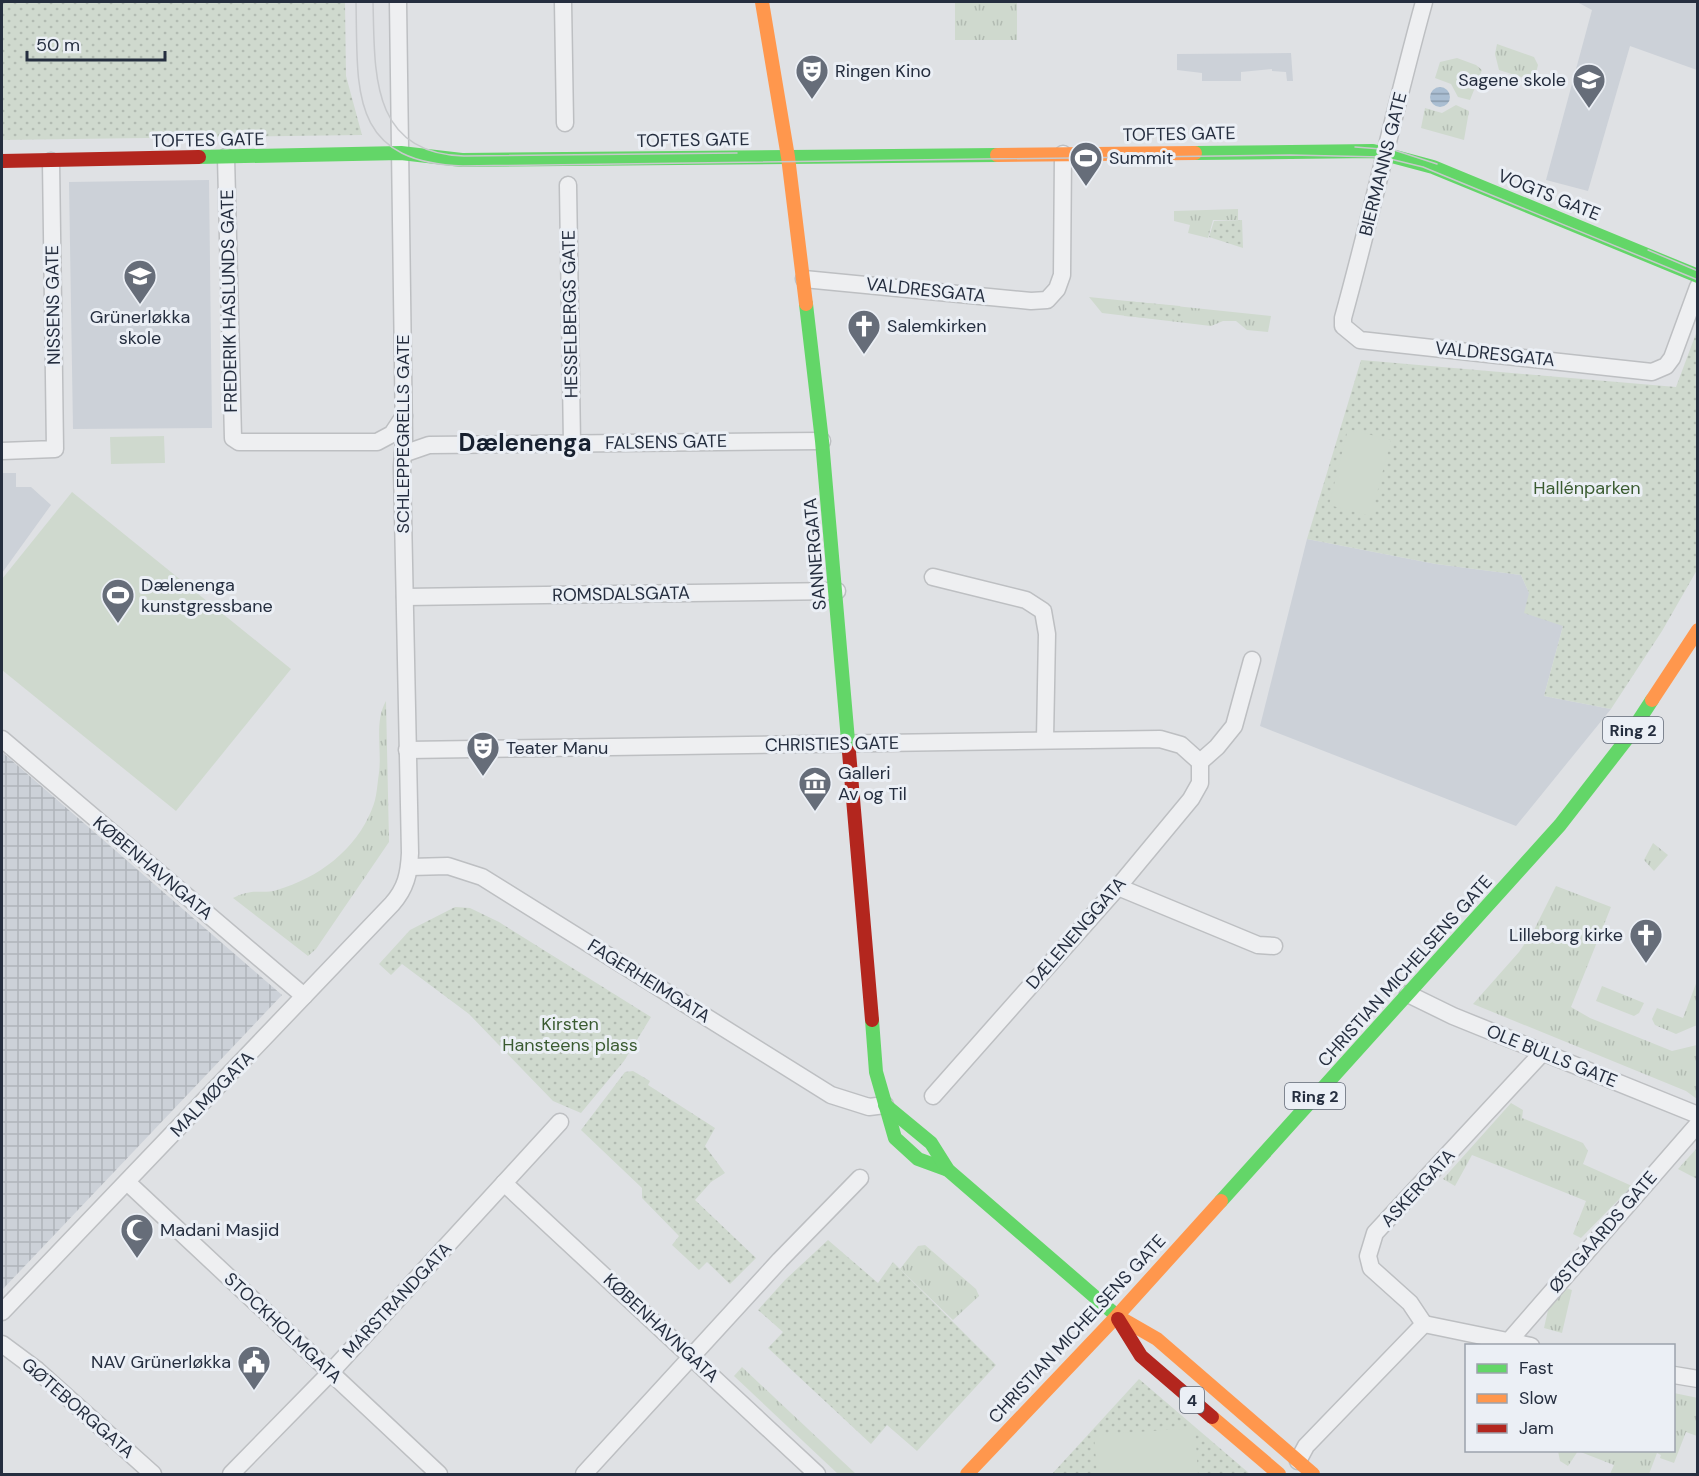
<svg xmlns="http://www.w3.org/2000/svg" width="1699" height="1476" font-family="'DM Sans',sans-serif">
<defs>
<pattern id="industrial-grid" width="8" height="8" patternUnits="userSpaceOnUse" patternTransform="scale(1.5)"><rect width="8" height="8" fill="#ccd1d8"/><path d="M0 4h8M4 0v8" fill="none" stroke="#afb4ba"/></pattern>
<pattern id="grass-tufts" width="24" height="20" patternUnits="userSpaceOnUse" patternTransform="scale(1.5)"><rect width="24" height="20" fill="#cfd9ce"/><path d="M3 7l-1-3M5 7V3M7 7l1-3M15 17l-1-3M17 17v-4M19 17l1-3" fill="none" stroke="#b2bbb2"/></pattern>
<pattern id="park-dots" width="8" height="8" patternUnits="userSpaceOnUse" patternTransform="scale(1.5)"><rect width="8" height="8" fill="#cfd9ce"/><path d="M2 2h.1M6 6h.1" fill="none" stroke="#b2bbb2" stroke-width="1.8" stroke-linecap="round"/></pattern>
<pattern id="water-rules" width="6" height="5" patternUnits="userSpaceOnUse" patternTransform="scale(1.5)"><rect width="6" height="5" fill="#aabed2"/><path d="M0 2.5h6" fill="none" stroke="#8a9bac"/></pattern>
</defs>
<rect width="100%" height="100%" fill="#dfe1e4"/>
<g fill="#ccd1d8">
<path d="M1577 2H1697V70L1630 46 1588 191 1546 180 1592 10Z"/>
<path d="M1291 53 1293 81H1287L1286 72 1272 71V69L1241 72V81H1202V73L1177 70V54Z"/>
<path d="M209 180 212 428 73 429 69 182Z"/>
<path d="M2 473H16V487H31L51 505 2 573Z"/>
<path d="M1307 539 1436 564 1521 575 1529 593 1563 626 1544 696 1611 709 1516 826 1260 726Z"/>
</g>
<path fill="url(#industrial-grid)" d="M2 752 282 995 2 1290Z"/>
<g fill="url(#grass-tufts)">
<rect x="955" y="2" width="62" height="38"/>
<path d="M1497 44 1534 57 1538 65 1534 81 1499 70 1495 54Z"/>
<path d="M1457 58 1476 65 1482 70 1470 100 1458 97 1451 84 1435 78 1440 62Z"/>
<path d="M1456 105 1469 111 1464 140 1421 128 1425 108 1442 113Z"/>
<path d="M1238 209V220H1213L1208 238 1188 233 1190 225 1174 221V211Z"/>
<path d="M1089 297 1271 316 1268 332 1247 330 1236 321H1223L1211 326 1102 313Z"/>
<path d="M386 701 389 842 316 949 308 956 233 898C255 887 260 895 277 890 318 878 356 850 372 809 377 798 377 785 379 773 382 749 374 722 386 701Z"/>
<path d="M1653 843 1668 855 1654 871 1644 860Z"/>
<path d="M1556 886 1611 907 1571 1007 1590 1018 1672 1051 1697 1045V1099L1686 1091 1473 1004 1519 952 1534 930Z"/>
<path d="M1697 981V1025L1676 1034 1655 1025 1652 1019 1657 1008 1683 1018Z"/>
<path d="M1602 986 1644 1003 1639 1013 1634 1016 1596 1001Z"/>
<path d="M1511 1103 1523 1110 1522 1118 1583 1143 1588 1151 1583 1164 1632 1186 1581 1238 1573 1234 1586 1201 1472 1155 1455 1186 1443 1179Z"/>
<path d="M1697 1148V1179L1678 1169Z"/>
<path d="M925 1245 976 1289 979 1296 953 1320 900 1269 918 1246Z"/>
<path d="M1566 1288 1572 1290 1562 1333 1544 1328 1548 1310Z"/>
<path d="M742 1367 856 1474H838L734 1376Z"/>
<path d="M1674 1393 1698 1398 1697 1436 1686 1432 1674 1463 1660 1458 1661 1455 1657 1453 1649 1474H1610L1614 1465 1578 1451 1568 1466 1560 1461 1558 1451 1674 1450Z"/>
</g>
<g fill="url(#park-dots)">
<path d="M2 2H345L346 76 362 135 2 140Z"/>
<path d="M1242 220 1243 248 1209 237 1214 221Z"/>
<path d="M1126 301 1180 306 1183 312 1180 321 1124 316Z"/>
<path d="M1697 331V570L1662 631 1611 709 1544 696 1563 626 1524 613 1529 593 1521 575 1436 564 1307 539 1361 360 1676 387Z"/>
<path d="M455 907 470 908 499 922 651 1017 624 1061 581 1113 553 1101 469 1014 402 964 391 975 379 964 410 930Z"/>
<path d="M633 1071 650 1081 648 1085 715 1128 705 1146 725 1173 711 1182 695 1200 756 1258 730 1284 707 1262 699 1270 672 1245 679 1236 642 1198V1188L581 1130 625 1072Z"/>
<path d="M828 1240 878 1283 893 1262 996 1365 917 1451 887 1425 871 1444 768 1348 783 1332 758 1310 785 1280Z"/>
<path d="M1139 1379 1250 1474H1052Z"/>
</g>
<g fill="#cfd9ce">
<path d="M1348 429 1391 440 1371 516 1329 505Z"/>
<path d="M164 436 165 463 111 464 110 437Z"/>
<path d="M72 492 291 669 176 811 2 670V579Z"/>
<path d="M1195 1428 1198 1474H1097L1094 1435Z"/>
</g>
<circle fill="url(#water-rules)" cx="1440" cy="97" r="10"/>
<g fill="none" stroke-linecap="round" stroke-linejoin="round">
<defs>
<g id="street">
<path d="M563 2 565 123"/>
<path d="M1424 2C1395 107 1372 213 1343 318V326L1360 340 1652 372 1666 366 1672 358 1698 287"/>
<path d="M226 157 233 438 239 442H377L392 434 404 416"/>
<path d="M568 185 572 443"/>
<path d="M804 279 1031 301 1047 300 1057 289 1062 275 1063 154"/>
<path d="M2 451 55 449 51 161"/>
<path d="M403 454 429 445 822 441"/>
<path d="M933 577 1026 600 1043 611 1047 634 1045 739"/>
<path d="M405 597 837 591"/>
<path d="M2 739 304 996"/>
<path d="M407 750 1160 739 1181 745 1200 762"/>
<path d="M1200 762 1217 747 1234 726 1252 660"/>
<path d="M410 867 448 866 482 877 831 1095 869 1107 885 1105"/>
<path d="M1118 887 1258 945 1274 946"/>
<path d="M1408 994 1453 1016 1698 1115"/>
<path d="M933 1096 1118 887 1191 799 1200 783V762"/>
<path d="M127 1182 439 1474"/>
<path d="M504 1183 817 1474"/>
<path d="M2 1312 392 904C406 888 409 874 410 853L402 467 404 439 398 2"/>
<path d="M1424 1324 1531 1346"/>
<path d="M1509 1341 1698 1124"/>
<path d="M2 1344 37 1370 153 1474"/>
<path d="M1674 1375 1698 1379"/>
<path d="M1298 1461 1306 1446 1424 1324 1410 1303 1371 1268 1368 1256 1375 1233 1543 1052"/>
<path d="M231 1474 330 1373 560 1122"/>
<path d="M584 1474 780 1260 860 1178"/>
</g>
</defs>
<use href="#street" stroke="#bdbfc2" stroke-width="19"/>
<use href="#street" stroke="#eeeff1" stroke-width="16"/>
<g stroke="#63d668" stroke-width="14">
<path d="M1195 153 1373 151 1433 167 1698 276"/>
<path d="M199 157 401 153 462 160 997 155"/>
<path d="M806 304 822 441 849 752"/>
<path d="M872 1020 876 1072 895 1138 918 1159 948 1170"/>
<path d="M885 1105 931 1143 948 1170 1117 1316"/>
<path d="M1221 1201 1560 825 1626 740 1652 700"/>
</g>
<g stroke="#ff974d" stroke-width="14">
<path d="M762 2 788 157 806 304"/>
<path d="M997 155 1195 153"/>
<path d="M1652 700 1698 630"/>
<path d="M1117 1316 1157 1339 1313 1474"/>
<path d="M1212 1417 1279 1474"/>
<path d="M967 1474 1117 1316 1221 1201"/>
</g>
<g stroke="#b3261e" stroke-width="14">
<path d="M2 161 199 157"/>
<path d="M849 752 872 1020"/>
<path d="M1118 1319 1141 1356 1212 1417"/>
</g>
<g stroke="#c7c9cc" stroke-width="1.5">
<path d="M356 2C358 90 348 162 463 166L1290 155 1382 157 1423 167 1698 280"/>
<path d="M373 2C375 70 369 154 464 156L737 153"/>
<path d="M1355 147 1394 150 1437 164"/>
<path d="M1648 250 1698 271"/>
</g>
</g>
<defs>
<symbol id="theatre-pin" viewBox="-11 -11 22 30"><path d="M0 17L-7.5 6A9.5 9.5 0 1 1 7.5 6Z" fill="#666d79" stroke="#ebeff5"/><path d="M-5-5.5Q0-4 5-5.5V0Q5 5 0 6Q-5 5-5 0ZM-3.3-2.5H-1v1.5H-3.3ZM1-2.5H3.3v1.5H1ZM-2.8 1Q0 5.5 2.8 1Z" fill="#fff"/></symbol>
<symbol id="school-pin" viewBox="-11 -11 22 30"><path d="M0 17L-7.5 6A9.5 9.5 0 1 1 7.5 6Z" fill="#666d79" stroke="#ebeff5"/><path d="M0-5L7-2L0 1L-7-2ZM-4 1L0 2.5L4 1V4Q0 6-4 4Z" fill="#fff"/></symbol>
<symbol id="stadium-pin" viewBox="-11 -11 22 30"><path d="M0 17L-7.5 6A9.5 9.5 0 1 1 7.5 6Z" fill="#666d79" stroke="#ebeff5"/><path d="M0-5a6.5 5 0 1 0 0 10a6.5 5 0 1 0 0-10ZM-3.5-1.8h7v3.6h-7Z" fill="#fff"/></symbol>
<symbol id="church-pin" viewBox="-11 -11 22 30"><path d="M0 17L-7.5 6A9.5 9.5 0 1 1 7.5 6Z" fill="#666d79" stroke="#ebeff5"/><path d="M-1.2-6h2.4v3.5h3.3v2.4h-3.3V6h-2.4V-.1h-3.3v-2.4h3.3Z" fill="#fff"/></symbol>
<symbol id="museum-pin" viewBox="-11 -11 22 30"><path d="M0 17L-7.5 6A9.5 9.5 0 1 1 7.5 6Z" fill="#666d79" stroke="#ebeff5"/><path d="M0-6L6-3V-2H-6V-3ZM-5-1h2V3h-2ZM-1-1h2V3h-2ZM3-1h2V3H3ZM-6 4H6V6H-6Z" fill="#fff"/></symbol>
<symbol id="mosque-pin" viewBox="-11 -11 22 30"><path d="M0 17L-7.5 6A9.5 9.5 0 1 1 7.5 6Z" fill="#666d79" stroke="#ebeff5"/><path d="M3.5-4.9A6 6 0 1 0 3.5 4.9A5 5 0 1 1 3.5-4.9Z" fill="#fff"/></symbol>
<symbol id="civic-pin" viewBox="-11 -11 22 30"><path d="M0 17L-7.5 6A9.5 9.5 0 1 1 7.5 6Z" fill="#666d79" stroke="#ebeff5"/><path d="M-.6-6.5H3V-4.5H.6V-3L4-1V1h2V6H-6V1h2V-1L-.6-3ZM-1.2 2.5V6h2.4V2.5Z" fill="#fff"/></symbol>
</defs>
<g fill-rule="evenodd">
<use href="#theatre-pin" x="793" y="52" width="38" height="52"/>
<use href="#school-pin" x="1570" y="61" width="38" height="52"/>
<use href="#stadium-pin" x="1067" y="139" width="38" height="52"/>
<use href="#school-pin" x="121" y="257" width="38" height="52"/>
<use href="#church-pin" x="845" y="307" width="38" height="52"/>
<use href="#stadium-pin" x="99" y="576" width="38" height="52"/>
<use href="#theatre-pin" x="464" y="729" width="38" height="52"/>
<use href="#museum-pin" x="796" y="764" width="38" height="52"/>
<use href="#church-pin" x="1627" y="916" width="38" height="52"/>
<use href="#mosque-pin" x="118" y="1211" width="38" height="52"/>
<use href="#civic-pin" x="235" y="1343" width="38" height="52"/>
</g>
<g text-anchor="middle" stroke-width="6" stroke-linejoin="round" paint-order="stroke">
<g fill="#ebeff5" stroke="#606876" stroke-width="1.5">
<rect x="1603" y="717" width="60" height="26" rx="4.5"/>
<rect x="1285" y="1083" width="60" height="26" rx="4.5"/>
<rect x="1180" y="1387" width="24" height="26" rx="4.5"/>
</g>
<g font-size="16" font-weight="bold" fill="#252e3f">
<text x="1633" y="736">Ring 2</text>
<text x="1315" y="1102">Ring 2</text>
<text x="1192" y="1406">4</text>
</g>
<g font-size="18" fill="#252e3f" stroke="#ebeff5" text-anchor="start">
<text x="835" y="77">Ringen Kino</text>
<text x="1566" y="86" text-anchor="end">Sagene skole</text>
<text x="1109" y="164">Summit</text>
<text x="140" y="323" text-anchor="middle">Grünerløkka<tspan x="140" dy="21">skole</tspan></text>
<text x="887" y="332">Salemkirken</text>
<text x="141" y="591">Dælenenga<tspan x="141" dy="21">kunstgressbane</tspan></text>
<text x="506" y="754">Teater Manu</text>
<text x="838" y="779">Galleri<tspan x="838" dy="21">Av og Til</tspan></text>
<text x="1623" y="941" text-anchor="end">Lilleborg kirke</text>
<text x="160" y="1236">Madani Masjid</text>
<text x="231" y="1368" text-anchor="end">NAV Grünerløkka</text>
</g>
<g font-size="18" fill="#252e3f" stroke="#ebeff5">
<text transform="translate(1179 134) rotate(-1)" y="6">TOFTES GATE</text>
<text transform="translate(208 140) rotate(-1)" y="6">TOFTES GATE</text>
<text transform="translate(693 140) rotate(-1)" y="6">TOFTES GATE</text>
<text transform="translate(1383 164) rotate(-76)" y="6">BIERMANNS GATE</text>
<text transform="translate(1549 195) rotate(22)" y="6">VOGTS GATE</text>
<text transform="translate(926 290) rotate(6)" y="6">VALDRESGATA</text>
<text transform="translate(229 301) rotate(-91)" y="6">FREDERIK HASLUNDS GATE</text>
<text transform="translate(53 305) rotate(-91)" y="6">NISSENS GATE</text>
<text transform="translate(570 314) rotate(-91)" y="6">HESSELBERGS GATE</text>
<text transform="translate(1495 354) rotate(6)" y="6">VALDRESGATA</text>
<text transform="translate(403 434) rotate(-90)" y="6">SCHLEPPEGRELLS GATE</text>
<text transform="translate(666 442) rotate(-1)" y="6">FALSENS GATE</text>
<text transform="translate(815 554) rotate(-95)" y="6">SANNERGATA</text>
<text transform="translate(621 594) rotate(-1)" y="6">ROMSDALSGATA</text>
<text transform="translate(832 744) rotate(-1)" y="6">CHRISTIES GATE</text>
<text transform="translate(153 868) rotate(40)" y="6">KØBENHAVNGATA</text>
<text transform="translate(1076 933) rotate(-49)" y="6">DÆLENENGGATA</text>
<text transform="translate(1405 971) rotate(-48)" y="6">CHRISTIAN MICHELSENS GATE</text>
<text transform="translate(649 981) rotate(32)" y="6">FAGERHEIMGATA</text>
<text transform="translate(1552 1056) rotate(22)" y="6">OLE BULLS GATE</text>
<text transform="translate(212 1094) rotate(-46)" y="6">MALMØGATA</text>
<text transform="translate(1418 1188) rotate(-47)" y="6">ASKERGATA</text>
<text transform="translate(1603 1232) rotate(-49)" y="6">ØSTGAARDS GATE</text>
<text transform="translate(397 1300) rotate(-47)" y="6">MARSTRANDGATA</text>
<text transform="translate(283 1328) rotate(43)" y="6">STOCKHOLMGATA</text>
<text transform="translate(661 1328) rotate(43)" y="6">KØBENHAVNGATA</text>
<text transform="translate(1077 1329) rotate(-47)" y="6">CHRISTIAN MICHELSENS GATE</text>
<text transform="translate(78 1408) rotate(41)" y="6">GØTEBORGGATA</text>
</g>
<g font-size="18" fill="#3a5b31" stroke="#ebeff5">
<text x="1587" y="494">Hallénparken</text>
<text x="570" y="1030">Kirsten<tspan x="570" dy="21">Hansteens plass</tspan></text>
</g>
<g font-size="24" font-weight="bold" fill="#17202f" stroke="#ebeff5">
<text x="525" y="451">Dælenenga</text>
</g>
</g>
<rect width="1699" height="1476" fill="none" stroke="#252e3f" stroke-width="6"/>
<rect x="1465" y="1344" width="210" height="108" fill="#ebeff5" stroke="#9ca2ac" stroke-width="1.5"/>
<rect x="1477" y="1364" width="30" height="9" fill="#63d668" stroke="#9ca2ac" stroke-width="1.5"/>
<text x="1519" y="1374" font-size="18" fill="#252e3f">Fast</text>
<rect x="1477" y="1394" width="30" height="9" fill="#ff974d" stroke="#9ca2ac" stroke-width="1.5"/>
<text x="1519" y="1404" font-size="18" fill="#252e3f">Slow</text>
<rect x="1477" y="1424" width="30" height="9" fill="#b3261e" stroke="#9ca2ac" stroke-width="1.5"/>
<text x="1519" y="1434" font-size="18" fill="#252e3f">Jam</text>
<path d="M27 51v9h138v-9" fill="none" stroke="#252e3f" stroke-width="3"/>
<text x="36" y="51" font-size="18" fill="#252e3f" stroke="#ebeff5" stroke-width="4.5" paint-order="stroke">50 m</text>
</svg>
